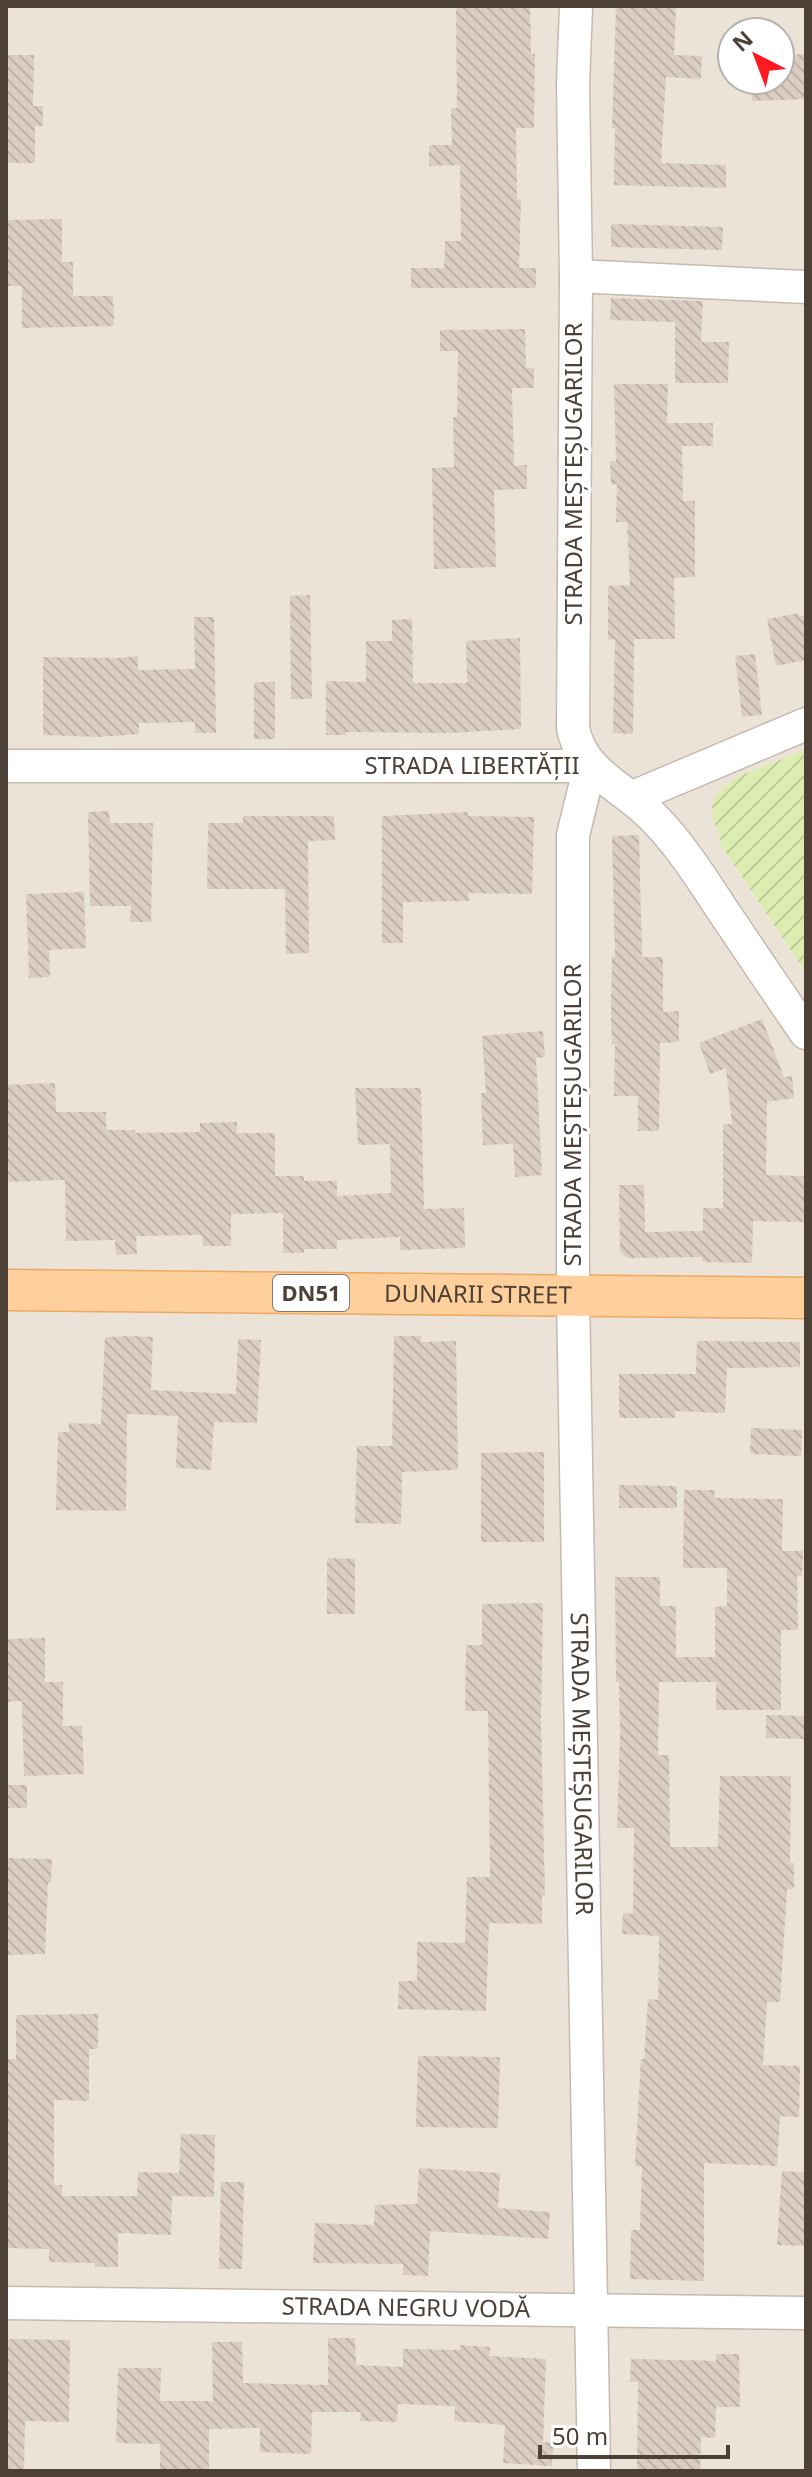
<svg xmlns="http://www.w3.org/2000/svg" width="812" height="2477" font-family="'Noto Sans',sans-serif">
<defs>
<pattern id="garden-furrows" width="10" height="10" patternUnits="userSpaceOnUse" patternTransform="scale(2)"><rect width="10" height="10" fill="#ddedb1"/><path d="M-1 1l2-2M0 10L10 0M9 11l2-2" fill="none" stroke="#bfcc99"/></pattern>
<pattern id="building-back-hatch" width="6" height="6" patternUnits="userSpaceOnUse" patternTransform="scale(2)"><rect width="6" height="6" fill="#dccdc2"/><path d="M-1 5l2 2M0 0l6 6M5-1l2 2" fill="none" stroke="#beb1a7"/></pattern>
</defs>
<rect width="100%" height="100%" fill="#f6f1eb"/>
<path fill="#ebe2d8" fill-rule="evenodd" d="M6 6H806V749L737 777 712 806 713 819 723 848 806 973V2471H6ZM732 32H780V80H732Z"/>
<path fill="url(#garden-furrows)" d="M806 749V973L723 848 713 819 712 806 716 796 723 787 737 777Z"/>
<g fill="url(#building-back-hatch)">
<path d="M456 6H530L531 54H535L534 128H516L517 200 521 199 519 268H536V288H411V268H444L445 241H461L460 165 429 166V145H452L451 108H457Z"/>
<path d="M616 6H676L674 55 702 56 701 79 666 77 661 163 726 165V188L614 185 615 128H612Z"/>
<path d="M806 54V99L752 101 751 80H780V55Z"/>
<path d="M6 55H34L33 106H43V126H35V163H6Z"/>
<path d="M62 219V262H73V296H113L114 326 22 328V286H6V220Z"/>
<path d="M611 224 723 227 722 250 611 247Z"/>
<path d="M611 298 703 301 701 342H729L728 383H675V322L610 320Z"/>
<path d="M525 329 526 368H534V388H512L514 466 527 465V489L494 490 496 567 434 569 432 468 454 467 453 417H457L458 351H440V330Z"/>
<path d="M614 384H668L667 423H713V446H682L683 501H695V577L674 578 675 639H634L633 734 613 733 615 639 608 640V586L630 585 627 522H616L617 484H611L610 461H616Z"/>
<path d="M310 595 312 699H291L290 596Z"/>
<path d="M799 613V616L806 615V660L776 666 767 619Z"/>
<path d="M194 617H214L216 733H195V722L139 723V734L98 737 43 735V657L118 658 138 656V670L195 669Z"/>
<path d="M412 619 413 683H467L466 641 520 638 521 729 448 733 346 732V735H326V681L366 682V641H392V620Z"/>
<path d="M755 654 762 715 742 717 735 656Z"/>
<rect x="254" y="682" width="21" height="57"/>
<path d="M109 811 110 823H153L151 922H130L131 906H90L88 812Z"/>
<path d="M468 812V816L534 817 532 894 469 893V901L403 902V943H382V816Z"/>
<path d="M243 816H334L335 840 308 841 309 953 286 954 285 889H207L208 823H243Z"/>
<path d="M639 835 642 957H663V1012L679 1011V1042L660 1043 659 1131H638V1096H614L615 1044H612L611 1013 612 957H615L612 836Z"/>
<path d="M84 892 86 948 49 950 50 977 29 978 26 894Z"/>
<path d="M762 1019 784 1077 792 1076 794 1098 767 1102 766 1175 806 1176V1222L753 1221 752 1263 702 1262V1257L628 1258 620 1252 619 1185H644L645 1232 703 1231V1208H723V1124H732L726 1068 710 1074 699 1043Z"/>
<path d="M543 1031 545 1057 536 1058 542 1175 515 1177 513 1144 483 1145 481 1093H486L482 1036Z"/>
<path d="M55 1083 56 1112H106V1130H135V1133L200 1132V1123L237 1122V1133H275V1176H304V1181H337V1196L391 1193 390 1144 358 1145 355 1088H421L424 1209 464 1208 465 1248 400 1250V1237L337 1240V1249H304V1253H283V1213L231 1214V1246H203L202 1235 136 1236 137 1254 116 1255 115 1240 66 1241 65 1180 7 1182 6 1085Z"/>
<path d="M133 1336 153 1337 151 1390 236 1394 238 1339 261 1340 257 1423 214 1422 211 1470 176 1468 178 1416 127 1414 126 1511 56 1510 58 1432H69V1423L101 1424 105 1337Z"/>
<path d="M394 1336H421V1342L456 1341 458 1470 402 1472 401 1524 355 1523 357 1446H392Z"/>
<path d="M697 1341 800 1342V1367L727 1368 725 1413 675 1411V1418H619V1374H696Z"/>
<path d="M751 1428 802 1430 801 1456 750 1454Z"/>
<path d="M544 1452V1542H481V1453Z"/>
<path d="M619 1485 677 1486V1508H619Z"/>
<path d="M684 1490H715L714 1498 783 1499 782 1551H803L802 1576H797L798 1630H781V1710H716V1682H659L658 1755H669L670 1847H718L720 1776H791L790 1863H794V1889H787L780 2002H767L763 2065 800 2066 799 2117 780 2116 777 2166 704 2163V2281L630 2279 631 2230H640L642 2167 635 2166 641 2059H644L648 1999 658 2000 659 1936 622 1934 623 1913 633 1914 634 1828H617L620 1735 619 1682H616L615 1577H660V1606H676V1657H715V1607L727 1606V1568H683Z"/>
<path d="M327 1558 355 1559V1614H327Z"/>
<path d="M543 1603 541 1722 545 1896H542V1924L489 1923 486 2011 398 2009 399 1981H417V1942L465 1943 467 1877H490L488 1711H465L466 1645H482V1604Z"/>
<path d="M45 1638V1682H63V1726H82L84 1774 24 1776 22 1701 6 1702V1639Z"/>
<path d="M766 1715 806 1716V1739L766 1738Z"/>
<rect x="6" y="1785" width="21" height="23"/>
<path d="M6 1858 52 1859 51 1883H48L45 1954 6 1955Z"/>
<path d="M98 2014V2049H89V2101L54 2100V2185H62V2196H137L138 2172 179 2173 181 2134 215 2135 214 2197 172 2196 171 2235 118 2233V2267H95V2263L49 2262V2249L6 2248V2059H16V2015Z"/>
<path d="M418 2056 500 2057 498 2128 416 2127Z"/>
<path d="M419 2168 500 2173 498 2208 550 2212 548 2239 430 2231 428 2276 403 2275V2264L313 2263 315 2223 374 2225 375 2205 417 2204Z"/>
<path d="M782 2171 806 2172V2246L777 2245Z"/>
<path d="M221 2182H244L242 2269H219Z"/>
<path d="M328 2338H355L356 2365 403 2367V2349L460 2350V2345L490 2347 489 2356 546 2359 543 2442 553 2443 552 2466 503 2463 505 2425 454 2421 455 2406 398 2404 397 2422 360 2421 361 2412H312L311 2454 260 2452V2428L209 2429V2471H160V2444L116 2443 118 2368H161L160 2401H213L212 2342H242L243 2383 328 2385Z"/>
<path d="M6 2339 70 2340 69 2422 25 2421 24 2471H6Z"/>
<path d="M716 2354H739L740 2407H716L715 2438 701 2437 700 2471H637L638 2382H630L631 2359 716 2361Z"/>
</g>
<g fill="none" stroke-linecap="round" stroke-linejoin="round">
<defs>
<g id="minor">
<path d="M576 6 573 85 576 276 573 728C582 774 623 786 653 817 680 844 702 879 723 911 751 952 778 993 806 1033"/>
<path d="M576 276 806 287"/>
<path id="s1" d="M6 766H590"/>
<path id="s2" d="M590 766 573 835V1295L594 2471"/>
<path d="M633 797 806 724"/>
<path id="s3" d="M6 2303 806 2313"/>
</g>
<g id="major">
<path id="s4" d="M6 1290 806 1298"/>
</g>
</defs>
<use href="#minor" stroke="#c6baaf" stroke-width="35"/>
<use href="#major" stroke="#eea961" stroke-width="43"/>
<use href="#minor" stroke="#fff" stroke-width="32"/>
<use href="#major" stroke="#ffd09b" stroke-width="40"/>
</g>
<g text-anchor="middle" stroke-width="7" stroke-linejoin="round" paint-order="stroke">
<rect fill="#fff" stroke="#827973" stroke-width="2" x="273" y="1275" width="76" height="36" rx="6"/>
<g font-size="22" font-weight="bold" fill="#4c4037">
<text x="311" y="1301">DN51</text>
</g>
<g font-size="24" fill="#4c4037" stroke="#fff">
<text transform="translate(574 474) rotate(-90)" y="8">STRADA MEȘTEȘUGARILOR</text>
<text dy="8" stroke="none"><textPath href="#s1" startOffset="466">STRADA LIBERTĂȚII</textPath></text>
<text transform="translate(573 1115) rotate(-90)" y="8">STRADA MEȘTEȘUGARILOR</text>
<text dy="8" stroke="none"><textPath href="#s4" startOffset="472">DUNARII STREET</textPath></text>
<text dy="8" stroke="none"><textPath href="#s2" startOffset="1000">STRADA MEȘTEȘUGARILOR</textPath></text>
<text dy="8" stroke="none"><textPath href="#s3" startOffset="400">STRADA NEGRU VODĂ</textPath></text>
</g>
</g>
<rect width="812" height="2477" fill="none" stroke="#4c4037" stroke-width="16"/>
<g transform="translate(756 56) rotate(318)"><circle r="38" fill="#ffffff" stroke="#b7b3af" stroke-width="2"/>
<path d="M0-6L14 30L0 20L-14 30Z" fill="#ff1921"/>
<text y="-12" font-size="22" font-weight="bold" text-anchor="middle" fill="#4c4037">N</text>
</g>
<path d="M540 2445v12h188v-12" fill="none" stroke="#4c4037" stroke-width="4"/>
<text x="552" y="2445" font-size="24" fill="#4c4037" stroke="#ffffff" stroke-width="6" paint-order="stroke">50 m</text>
</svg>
